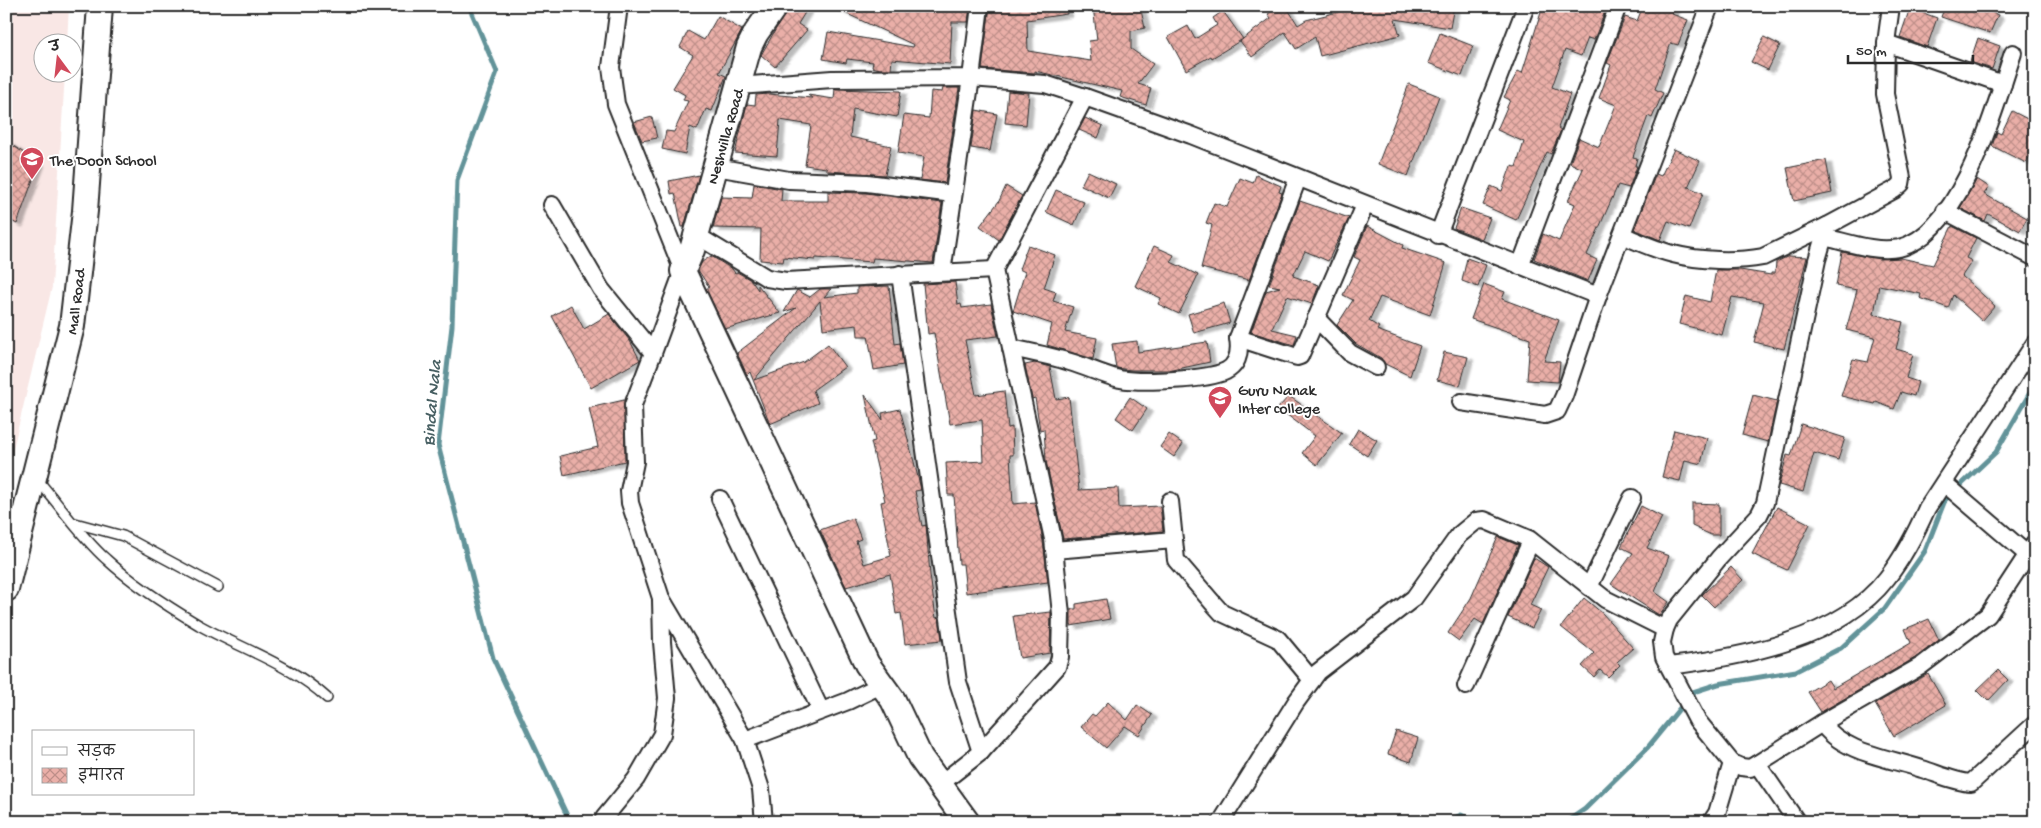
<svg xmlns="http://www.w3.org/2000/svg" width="2041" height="828" font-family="'Gochi Hand','Playpen Sans Deva',sans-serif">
<defs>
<pattern id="building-cross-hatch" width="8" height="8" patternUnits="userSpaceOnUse" patternTransform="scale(1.25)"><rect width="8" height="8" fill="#eaafa8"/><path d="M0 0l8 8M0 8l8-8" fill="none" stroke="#be8f89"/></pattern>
<filter id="shadow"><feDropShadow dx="5.5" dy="3" stdDeviation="1" flood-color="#0004"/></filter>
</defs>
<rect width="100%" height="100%" fill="#fff"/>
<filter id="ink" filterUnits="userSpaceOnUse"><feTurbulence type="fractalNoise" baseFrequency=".02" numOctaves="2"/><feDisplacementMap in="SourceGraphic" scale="10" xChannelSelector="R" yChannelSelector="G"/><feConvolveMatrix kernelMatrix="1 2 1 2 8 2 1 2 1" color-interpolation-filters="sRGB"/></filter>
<g filter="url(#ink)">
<path fill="#f9e7e5" d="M6 6H69L67 42H42V72L65 73 52 287 6 478Z"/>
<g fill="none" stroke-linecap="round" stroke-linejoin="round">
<g stroke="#629399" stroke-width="5">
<path d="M469 6 497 72 457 180 452 326 438 445 493 658 570 822"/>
<path d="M1447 822 1461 815 1475 822"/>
<path d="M1566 822 1585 809 1648 747 1693 692 1718 684 1796 671 1841 648 1885 608 1925 551 1945 500 1996 452 2035 384"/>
</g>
</g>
<g fill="url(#building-cross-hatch)" stroke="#2b2b2b" filter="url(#shadow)">
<path d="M789 6H809L798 24 807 30 775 67 761 55Z"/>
<path d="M830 6H970L968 22H952L950 64 892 59 891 69H880L872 67 873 62 847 59 846 63 823 59 828 32 913 47 914 45Z"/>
<path d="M990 6H1066L1067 14 1027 20 1028 51 1091 61 1089 41 1097 40 1093 6H1140L1145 28 1131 31V49L1153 64 1138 84 1151 88 1146 105 1120 97 1122 91 1035 71V73L982 69Z"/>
<path d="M1280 6H1286L1298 25 1306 20 1361 6H1454L1450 28 1395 19 1400 35 1320 56 1315 37 1296 49 1285 32 1252 57 1240 41 1271 18 1268 14Z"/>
<path d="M1543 6H1607L1594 40 1588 38 1581 56 1565 50 1552 87 1570 94 1558 128 1561 130 1551 154 1547 152 1516 220 1483 205 1491 186 1502 191 1511 166 1516 167 1524 142 1497 130 1510 100 1504 97 1518 71 1522 73Z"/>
<path d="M1643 6H1676L1672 14 1688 20 1678 45 1671 43 1655 89 1663 93 1652 118 1648 116 1633 157 1637 158 1635 166H1637L1629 188 1618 185 1587 255 1597 260 1588 281 1534 259 1543 234 1559 241 1575 204 1568 201 1583 169 1570 163 1579 138 1599 147 1616 105 1599 98 1611 65 1607 63 1625 17 1637 21Z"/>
<path d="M1945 6H1977L1998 15 1990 33 1941 17Z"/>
<path d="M1910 8 1937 18 1927 47 1900 37Z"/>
<path d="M1223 11 1243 39 1212 58 1211 56 1186 70 1168 37 1188 26 1195 39 1217 25 1213 18Z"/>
<path d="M718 16 742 30 719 73 726 76 712 111 706 109 697 130 690 127 685 154 662 149 666 131 674 132 688 101 683 100 685 95 673 88 693 55 680 47 688 31 704 40Z"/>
<path d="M1440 33 1473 46 1462 76 1428 63Z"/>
<path d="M1764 37 1780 45 1768 70 1751 62Z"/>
<path d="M1978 38 2000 46 1992 69 1970 62Z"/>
<path d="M1409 84 1439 96 1408 176 1378 164Z"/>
<path d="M943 88H959L945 183 920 180 924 157 898 153 904 115 929 118 931 91 942 92Z"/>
<path d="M835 89 901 91 897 117 853 109 850 137 891 146 885 175 828 171 826 168 805 165 811 125 780 120 777 156 735 153 747 104 755 105 756 95 769 94 812 98 808 95 834 99Z"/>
<path d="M1008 91 1029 93 1026 125 1005 123Z"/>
<path d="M976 110 997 114 990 151 971 148Z"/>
<path d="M2012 111 2035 123V147L2026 163 1992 146 1997 132 2001 134Z"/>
<path d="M652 117 657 138 642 141 634 122Z"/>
<path d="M1085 118 1103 126 1098 138 1079 130Z"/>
<path d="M6 141 39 163 17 224 6 218Z"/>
<path d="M1674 149 1700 161 1688 187 1703 193 1689 229 1668 221 1660 240 1634 229 1656 174 1661 176Z"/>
<path d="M1826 160 1832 193 1794 201 1787 168Z"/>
<path d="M1088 171 1116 184 1109 198 1081 185Z"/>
<path d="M699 175 684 227H682L675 193 671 194 669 181Z"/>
<path d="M1256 175 1281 186 1279 192 1282 193 1249 280 1201 268 1212 225 1206 223 1214 203 1227 207 1240 178 1253 183Z"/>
<path d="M1977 179 1989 187 1984 194 2027 218 2020 231 1988 214 1985 221 1960 208Z"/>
<path d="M754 184 782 189 781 201H828V192L866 193 942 203 933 263 873 258 872 262 816 258 815 260 784 257 783 262 760 260 761 229 713 228 721 197 752 198Z"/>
<path d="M1006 186 1022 196 999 240 980 226 999 201Z"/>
<path d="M1056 190 1084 202 1074 225 1046 212Z"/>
<path d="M1300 201 1349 218 1328 261 1305 251 1293 276 1319 285 1312 304 1287 296 1272 329 1297 335 1294 345 1251 332 1266 291 1280 287 1269 285Z"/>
<path d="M1461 208 1490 218 1482 239 1454 228Z"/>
<path d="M1367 226 1403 245 1402 248 1446 263 1430 315 1380 297 1369 321 1379 327 1377 330 1420 346 1410 376 1385 364 1381 358 1356 344 1337 325 1353 300 1343 295 1360 260 1354 257Z"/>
<path d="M1952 226 1976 238 1966 258 1972 261 1962 276 1995 306 1982 321 1953 295 1948 308 1920 298 1921 294 1879 285 1874 314 1903 322 1896 349 1913 354 1906 378 1918 382 1914 396 1901 392 1894 409 1876 402 1875 404 1841 396 1853 359 1868 362 1875 337 1846 330 1857 290 1836 286 1842 252 1879 259 1901 258 1933 265Z"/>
<path d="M1028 245 1055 255 1044 288 1056 292 1053 301 1073 307 1065 332 1097 338 1093 359 1047 345 1052 324 1013 311 1025 272 1019 269Z"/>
<path d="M1154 246 1174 255 1171 262 1198 275 1179 314 1158 304 1161 298 1135 286Z"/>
<path d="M711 256 732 269 735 273 737 272 751 280 758 290V285L780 313 725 329 706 289 709 287 698 270 702 262Z"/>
<path d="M1789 256 1807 257 1784 349 1754 342 1764 302 1732 297 1722 335 1679 324 1686 296 1710 302 1716 270H1740L1771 275V273H1775L1776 262Z"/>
<path d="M1467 258 1486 265 1478 287 1462 281Z"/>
<path d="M955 282 958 305 961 304 962 308 991 304 998 336 965 340 976 395 1004 391 1008 428 1012 427 1013 455H1010L1013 504 1035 502 1043 541 1048 582 966 593 963 564H959L954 495H948L946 463 984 461 982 420 950 424 934 333 928 334 923 284Z"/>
<path d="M1484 284 1505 292 1502 299 1559 320 1544 361 1560 362 1558 382 1527 380 1530 339 1471 319Z"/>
<path d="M889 286 895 344 900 343 903 365 874 370 868 336H858L857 325 823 329 820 301 754 380 804 362 828 344 845 367 813 390 818 403 770 424 750 372 747 375 737 353 796 308 784 312 797 290 810 297 820 289H831L824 297 857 293V287Z"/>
<path d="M1224 303 1230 323 1194 333 1188 314Z"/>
<path d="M571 305 584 329 609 314 630 341 640 360 591 388 552 316Z"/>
<path d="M1137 341 1138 352 1207 342 1210 362 1173 370H1131L1116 368 1112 344Z"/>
<path d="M1444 352 1468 357 1460 386 1437 380Z"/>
<path d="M1035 363 1050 367 1056 399 1069 397 1079 490 1118 488 1119 508 1160 506 1163 531 1063 539 1046 461 1044 429 1040 430 1035 398 1032 399 1025 365Z"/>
<path d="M865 395 883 420 882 413 900 409 919 481 921 490 915 491 922 526 926 525 930 575 936 618 939 617 942 640 905 644 901 613 896 614 890 574 846 587 820 530 853 518 861 539 856 541 864 564 891 556 881 502 885 501 871 442 875 441Z"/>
<path d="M1753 395 1777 401 1768 442 1742 435Z"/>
<path d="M1289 396 1342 433 1317 465 1302 453 1315 436 1278 408Z"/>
<path d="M1130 397 1147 409 1133 430 1116 418Z"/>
<path d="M624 400 625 461 564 475 560 456 598 447 589 408Z"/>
<path d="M1801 424 1845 438 1838 460 1814 453 1803 492 1779 485 1787 455 1791 456Z"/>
<path d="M1358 429 1377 440 1367 456 1349 444Z"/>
<path d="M1674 430 1707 438 1701 464 1685 460 1680 481 1662 477Z"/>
<path d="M1169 434 1183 444 1174 457 1160 447Z"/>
<path d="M1692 503 1719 504V535H1711L1692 526Z"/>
<path d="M1641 506 1662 517 1647 548 1669 556 1655 592 1669 602 1659 615 1611 584 1633 553 1621 547Z"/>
<path d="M1777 507 1810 524 1787 570 1752 554Z"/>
<path d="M1498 537 1518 545 1483 624 1475 619 1459 641 1448 633 1471 598Z"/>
<path d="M1534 558 1548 567 1530 605 1541 610 1532 628 1508 617Z"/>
<path d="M1731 567 1743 580 1714 607 1702 595Z"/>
<path d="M1584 598 1603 614 1633 648 1617 662 1620 665 1608 677 1600 670 1594 677 1582 666 1594 653 1561 627Z"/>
<path d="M1106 599 1110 619 1071 626V609H1076V604Z"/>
<path d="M1051 612 1050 653 1020 658 1013 616Z"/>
<path d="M1929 619 1939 640 1915 658 1821 712 1808 692 1828 680 1833 688 1911 643 1905 629Z"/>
<path d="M1998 670 2008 680 1988 701 1977 690Z"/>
<path d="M1928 674 1946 705 1894 736 1875 704Z"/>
<path d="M1108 702 1127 720 1137 705 1152 715 1139 735 1125 726 1106 748 1081 727 1092 714 1095 716Z"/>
<path d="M1396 731 1418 738 1411 762 1388 754Z"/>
</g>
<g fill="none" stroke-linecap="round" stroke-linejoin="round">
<defs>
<g id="lane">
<path d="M36 478C58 503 81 537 106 559 133 584 167 606 199 625 242 649 290 664 327 698"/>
<path d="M75 523 123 536 218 587"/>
</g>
<g id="street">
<path d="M1891 6 1886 43 1885 94 1902 178 1901 184 1894 190 1827 226 1817 260 1765 503 1759 515 1719 558 1669 620 1665 629 1662 642 1664 657 1697 720 1732 763 1741 767 1750 768 1757 764 1822 723C1842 753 1890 758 1922 769 1938 774 1955 782 1971 783L2035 724"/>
<path d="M1886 43 2003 84"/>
<path d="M738 86 832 79 971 78 980 6"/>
<path d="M716 167 789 180 867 183 953 194"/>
<path d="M552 205 601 289 653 353 683 271 616 104 611 67 619 6"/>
<path d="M1945 211 2035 258"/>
<path d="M696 235 767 278 786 281 994 270"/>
<path d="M1438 235 1526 6"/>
<path d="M1622 235C1639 242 1656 250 1673 254 1700 261 1736 262 1763 257L1827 226"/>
<path d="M1824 237C1847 242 1875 253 1899 248 1961 233 1995 107 2013 53"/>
<path d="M1520 266 1618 6"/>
<path d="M942 272 971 78 1045 84 1085 97 1191 135 1598 296"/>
<path d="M900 274 958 682 981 752"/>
<path d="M1316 318 1350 353 1376 367"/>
<path d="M1238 338 1298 178"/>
<path d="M1011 348C1030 352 1051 356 1070 362 1087 367 1103 375 1120 379 1141 383 1208 380 1226 371 1239 364 1240 350 1238 338L1297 357 1300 356 1365 205"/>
<path d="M653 353 633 405 635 462 629 491 630 503 661 598 745 740 848 701 881 685"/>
<path d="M1461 402 1545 415 1557 411 1564 396 1598 296 1710 6"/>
<path d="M1944 483 2028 555"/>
<path d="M720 499 821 711"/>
<path d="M1174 540 1176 560 1212 602 1222 613 1278 639 1312 680"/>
<path d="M1054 550 1174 540 1170 501"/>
<path d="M1589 587 1632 498"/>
<path d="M1669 666C1742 657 1839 640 1887 578 1904 556 1916 533 1927 508L2035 343"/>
<path d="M1466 686 1531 541"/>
<path d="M1822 723 1921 666 1988 615 2035 543"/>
<path d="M745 740 761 789 764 822"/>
<path d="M1757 764 1797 822"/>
<path d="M940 784 981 752 1057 667 1060 657 1061 614 1053 539 994 270 1085 97"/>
<path d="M604 818 636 779 662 734 667 698 662 642 661 600"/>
<path d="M1221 822 1296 702 1318 672 1414 598 1459 535 1476 521 1484 520 1529 539 1605 599 1665 629"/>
<path d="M1711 822 1717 813 1732 763"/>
</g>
<g id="secondary">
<path d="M775 6 756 33 749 47 692 250 683 271 867 664 893 700 920 757 967 822"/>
<path id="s1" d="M6 589 72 326 85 211 100 6"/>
</g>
</defs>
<use href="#lane" stroke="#2b2b2b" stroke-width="12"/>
<use href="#street" stroke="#2b2b2b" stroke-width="20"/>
<use href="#secondary" stroke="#2b2b2b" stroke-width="28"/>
<use href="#lane" stroke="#fff" stroke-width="9"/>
<use href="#street" stroke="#fff" stroke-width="16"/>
<use href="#secondary" stroke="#fff" stroke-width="24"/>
</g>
</g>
<defs>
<symbol id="school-pin" viewBox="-11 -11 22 30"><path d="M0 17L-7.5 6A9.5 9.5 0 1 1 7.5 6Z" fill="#d1495b" stroke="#fff"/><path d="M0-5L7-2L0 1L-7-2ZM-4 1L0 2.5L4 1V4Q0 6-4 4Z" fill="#fff"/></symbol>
</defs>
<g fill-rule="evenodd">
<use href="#school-pin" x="18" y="145" width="28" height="38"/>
<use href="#school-pin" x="1206" y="384" width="28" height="38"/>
</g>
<g text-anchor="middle" stroke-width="4" stroke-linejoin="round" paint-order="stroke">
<g font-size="16" fill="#2b2b2b" stroke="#fff">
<text transform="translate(724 136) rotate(-74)" y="6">Neshvilla Road</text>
<text dy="6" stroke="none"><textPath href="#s1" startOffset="296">Mall Road</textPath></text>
</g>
<g font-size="16" fill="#2b2b2b" stroke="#fff" text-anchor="start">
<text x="50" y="165">The Doon School</text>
<text x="1238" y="395">Guru Nanak<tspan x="1238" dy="18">Inter college</tspan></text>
</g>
<g font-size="18" font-style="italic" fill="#475f62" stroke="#fff">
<text transform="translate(431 403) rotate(-85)" y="6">Bindal Nala</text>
</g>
</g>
<rect width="2041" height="828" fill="none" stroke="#fff" stroke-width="25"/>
<rect x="12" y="12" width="2016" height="803" fill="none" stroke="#2b2b2b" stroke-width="2" filter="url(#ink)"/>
<rect x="32" y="730" width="162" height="65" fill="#ffffff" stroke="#aaaaaa"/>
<rect x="42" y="747" width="25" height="8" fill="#ffffff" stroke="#aaaaaa"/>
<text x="78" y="756" font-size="15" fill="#2b2b2b">सड़क</text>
<rect x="42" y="768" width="25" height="15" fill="url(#building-cross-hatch)" stroke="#aaaaaa"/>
<text x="78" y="780" font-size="15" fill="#2b2b2b">इमारत</text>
<g transform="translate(58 58) rotate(345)"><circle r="24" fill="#ffffff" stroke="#aaaaaa"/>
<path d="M0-4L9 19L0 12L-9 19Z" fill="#d1495b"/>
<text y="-8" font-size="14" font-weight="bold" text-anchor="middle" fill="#2b2b2b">उ</text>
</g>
<path d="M1848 55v8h125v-8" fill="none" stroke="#2b2b2b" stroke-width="2.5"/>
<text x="1856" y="55" font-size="15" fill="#2b2b2b" stroke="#ffffff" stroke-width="4" paint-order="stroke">50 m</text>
</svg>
